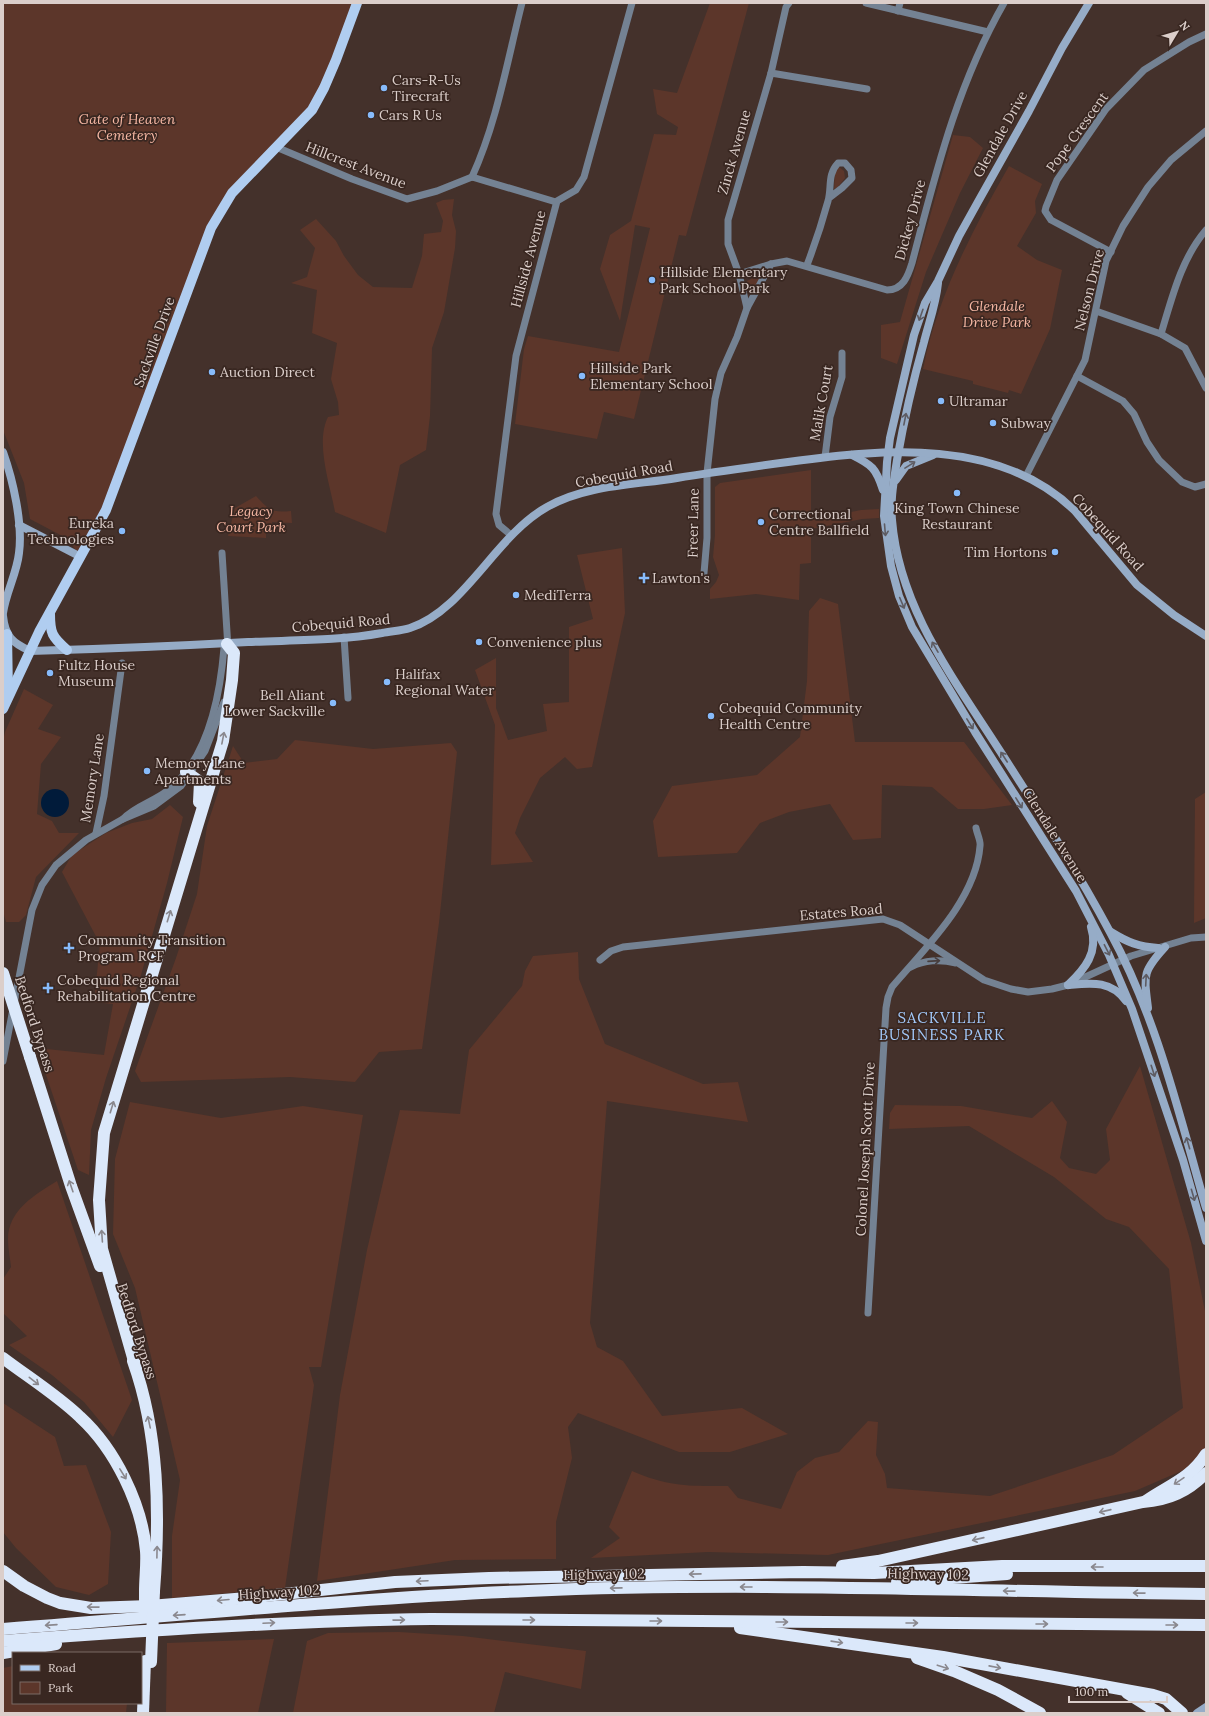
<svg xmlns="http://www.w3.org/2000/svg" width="1209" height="1716" font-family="Lora,serif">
<rect width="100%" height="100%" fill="#44312b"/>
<g fill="#5c362a">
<path d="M3 3H355L312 110 251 173 211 228 159 369 81 558 68 539 30 519 24 483 3 430Z"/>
<path d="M710 3H749L686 236 679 235 634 419 604 412 597 439 515 424 524 349 528 336 619 352 650 228 635 225 620 321 600 269 610 235 631 221 654 134 676 135 678 127 657 114 653 89 677 93Z"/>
<path d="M953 135 970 137 983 148 960 193 926 272 897 364 881 358V325L900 322Z"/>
<path d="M1009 166 1042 184 1035 201 1036 213 1017 246 1037 260 1062 270 1050 329 1021 394 1009 390 1008 393 973 384V381L923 369C937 297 973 229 1009 166Z"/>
<path d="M839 167 844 171 845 178 838 187 834 189 835 171Z"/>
<path d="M454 199 452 215 456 231 455 248 444 312 432 348 430 416 426 450 400 465 386 533 335 512C330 484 315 443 328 417L339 415 338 402 331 379 337 343 312 333 317 290 291 283 307 277 315 248 300 230 316 219 336 241 344 256 358 275 373 287 412 288 422 256 424 234 441 232 443 221 436 203 443 200Z"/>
<path d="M763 273 753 297 749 294 747 281Z"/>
<path d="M811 470V520L861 510 879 509V518L862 519 811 529V563L800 564 799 600 756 594 710 599V589L716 582 719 575 713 557 715 535V487L720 483Z"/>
<path d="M256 496C269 510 272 513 291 511L292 523 272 522V528H266V538L228 536 235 508Z"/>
<path d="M622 548 625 613 592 767 577 769 565 757 540 778 520 818 515 833 533 862 491 865 495 725 475 670 496 658V708L508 740 547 731 543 704 569 702V627L593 619 577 555Z"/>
<path d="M820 598 838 604 855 742H964L1012 805 984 809H958L932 787 882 785 881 838 853 840 830 804 789 812 760 823 737 853 658 857 653 821 672 786 757 775 800 737 807 681 809 611Z"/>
<path d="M24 689 53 705 38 729 61 737 41 764 37 814 52 821 59 833H79L36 877 26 915 19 922H6L3 911V741L5 732Z"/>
<path d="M295 740 373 749 451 743 457 752 439 923 422 1049 379 1052 355 1082 290 1077 141 1082 135 1071 176 958 197 894 207 826 233 746 244 763 277 759Z"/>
<path d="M1206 792V918L1194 923 1195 799Z"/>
<path d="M170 805 183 817 167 883 141 975 106 1078 91 1130 89 1175 78 1170 37 1048 104 1055 113 1004 94 1002 100 944 62 872 72 855 106 833 132 823 152 819Z"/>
<path d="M578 952 579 979 605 1044 703 1084 738 1082 748 1122 607 1101 590 1323 597 1347 623 1361 662 1416 742 1408 788 1434 730 1452H679L578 1413 568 1427 572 1458 556 1522V1559L455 1560 317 1581 340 1395 367 1250 400 1110 460 1114 469 1050 522 986 525 971 533 956Z"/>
<path d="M1140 1066 1191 1243 1206 1316V1446L1200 1463 1135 1491 828 1555 708 1552 591 1558 620 1538 609 1527 632 1471C669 1487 689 1486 728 1486L738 1498 781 1509 797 1472 815 1458 839 1452 868 1421 878 1422 876 1455 885 1474 887 1488 990 1496 1113 1455 1183 1408 1169 1269 1129 1227 1106 1219 1054 1177 969 1126 889 1129 890 1113 895 1105 961 1106 1032 1118 1052 1101 1067 1122 1060 1158 1069 1168 1096 1174 1110 1160 1106 1129Z"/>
<path d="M130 1102 221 1118 303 1106 363 1115 321 1367H309L314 1385 285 1588 172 1598V1536L180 1480 135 1288 113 1234 115 1159Z"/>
<path d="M57 1181 132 1400 113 1437 84 1402 52 1375 9 1345 27 1336 3 1313V1279L11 1267C10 1258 8 1248 8 1239 8 1210 36 1194 57 1181Z"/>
<path d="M3 1403 55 1437 64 1466 86 1465 111 1532 108 1584 89 1595 56 1587 16 1548 3 1532Z"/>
<path d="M399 1632 463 1636 586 1651 581 1689 505 1672 494 1713H293L307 1641 328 1633Z"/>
<path d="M274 1639 258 1713H166L167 1643Z"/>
<path d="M13 1666V1703H127L126 1713H3V1668Z"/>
</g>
<circle fill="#011b3a" cx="55" cy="803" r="14"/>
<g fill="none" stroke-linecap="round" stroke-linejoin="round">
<path stroke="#011b3a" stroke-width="2" d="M3 227V243"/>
<g stroke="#748293" stroke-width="7">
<path d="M866 3 988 32"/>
<path d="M898 11 900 3"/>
<path d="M771 73 867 89"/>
<path d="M276 147 352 179 407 199 437 191 472 177 556 202"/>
<path d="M472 177C497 122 507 62 522 3"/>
<path d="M1111 252 1051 220 1045 211 1046 207 1057 180 1106 109 1144 70 1189 42 1206 34"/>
<path d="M807 265C815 244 822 223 828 201 832 187 827 175 838 163H845L851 170 852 178 842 188 829 198"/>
<path d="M739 274 771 264 787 261 887 290C903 290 908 276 912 263 936 172 957 85 1004 3"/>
<path d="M747 308 739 274 728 244V220L771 73 786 7 789 3"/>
<path d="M1096 311 1161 334 1185 348 1206 388"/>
<path d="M1161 334C1172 298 1181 259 1206 230"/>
<path d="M1077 376 1123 401 1134 414 1147 442 1159 460 1182 482 1195 487 1206 484"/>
<path d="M825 457 830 417 842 377V353"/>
<path d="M1026 476 1085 360 1106 261 1123 226 1148 187 1171 160 1206 131"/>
<path d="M511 535 499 525 496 514 516 356 557 201 576 190 584 177 632 3"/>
<path d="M222 553 228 648"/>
<path d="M704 573 707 538V473L715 399 721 373 737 337 747 308 771 264"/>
<path d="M344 637 348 698"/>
<path d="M123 819C135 806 153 802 167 791 208 760 220 696 224 648L227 644"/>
<path d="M96 833 104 796 122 663"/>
<path d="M600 960 611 951 623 947 883 919 900 925 984 980 1011 989 1028 992 1052 989 1068 985 1131 956 1191 938 1206 937"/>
<path d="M911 967C924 960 941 959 955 963"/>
<path d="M3 1061 32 910 42 885 56 865 86 840 123 819 154 806 181 786 205 751 224 702"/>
<path d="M868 1313 886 1008 888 997 892 987C925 948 976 900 980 846 981 841 977 834 976 828"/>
</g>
<g stroke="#96acc7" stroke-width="8">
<path d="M1089 3 1062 48 1029 111 979 200 959 236 938 281 925 303 914 335 890 438 887 462 884 516 891 566 899 596 912 627 975 732 1076 891 1109 955 1132 1009 1183 1160 1206 1241"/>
<path d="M938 283C936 304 929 322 924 342 913 381 904 420 897 460 894 480 890 500 892 520 899 608 954 679 1000 751 1038 810 1077 870 1110 932 1157 1018 1179 1114 1206 1208"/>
<path d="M3 452C13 480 23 524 19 553 17 573 6 592 3 613"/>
<path d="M852 455C872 465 876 468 883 490"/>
<path d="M896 480 906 466 933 455"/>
<path d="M19 525 81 557"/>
<path d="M3 616C5 637 13 643 30 651 103 649 176 646 248 642 293 640 338 641 382 633 391 631 401 631 410 628 465 610 495 536 547 507 585 485 634 485 677 478 714 472 751 467 788 462 884 449 999 437 1075 511L1137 585 1174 615 1206 636"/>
<path d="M1111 932C1127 942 1139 947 1158 948"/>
<path d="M1068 985C1085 969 1099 952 1091 927"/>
<path d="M1068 985C1091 983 1111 980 1126 1001"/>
<path d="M1148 1008C1144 975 1142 972 1165 947"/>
<path d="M1197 1713 1206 1707"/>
</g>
<g stroke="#b0cdf0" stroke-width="10">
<path d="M50 614C50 633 52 637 67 650"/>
<path d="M7 634 8 693"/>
<path d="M3 709 39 632 106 510 211 228 232 193 312 110 324 88 336 60 357 3"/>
</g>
<g stroke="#dbe8fa" stroke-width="12">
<path d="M186 772 200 782 199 802"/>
<path d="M30 1057 71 1186 100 1266"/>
<path d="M3 1358C28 1377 57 1395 80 1417 115 1449 142 1504 146 1551 147 1564 145 1578 145 1591"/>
<path d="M133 1361C159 1434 160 1514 154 1591"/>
<path d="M136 1368 102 1249 99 1200 104 1133 223 741 232 680 234 653 227 644"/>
<path d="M1146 1501C1169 1485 1190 1479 1206 1454"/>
<path d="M842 1566 878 1561 1143 1502C1169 1500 1187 1492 1206 1473"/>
<path d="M3 1571 24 1586 47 1598 60 1603 91 1608 150 1606 247 1598 395 1582 489 1578 803 1572 874 1573 1002 1566H1206"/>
<path d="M897 1582 1007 1574"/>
<path d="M740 1628 943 1657 1153 1695 1166 1699 1182 1713"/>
<path d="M3 1629C178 1616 353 1598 528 1591 754 1581 980 1592 1206 1594"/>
<path d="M3 1641C146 1630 288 1621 431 1619L1206 1625"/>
<path d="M3 1653 56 1644"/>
<path d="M917 1658 954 1671 998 1690 1040 1713"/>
<path d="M1127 1693 1159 1713"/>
<path d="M143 1713 145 1661"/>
</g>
<g stroke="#dbe8fa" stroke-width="12">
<path d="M3 973 30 1057"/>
<path d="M145 1614V1591"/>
<path d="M151 1662 154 1591"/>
</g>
</g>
<defs><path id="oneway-shaft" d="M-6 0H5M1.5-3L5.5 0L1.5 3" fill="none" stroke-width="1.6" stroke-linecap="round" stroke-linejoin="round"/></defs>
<g stroke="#5e5c63">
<use href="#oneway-shaft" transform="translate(921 315) rotate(109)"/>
<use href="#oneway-shaft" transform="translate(905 419) rotate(-79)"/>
<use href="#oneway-shaft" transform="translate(910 465) rotate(-32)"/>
<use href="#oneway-shaft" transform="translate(885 530) rotate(85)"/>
<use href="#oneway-shaft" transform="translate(902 603) rotate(67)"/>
<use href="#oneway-shaft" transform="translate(935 647) rotate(-120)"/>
<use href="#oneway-shaft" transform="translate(970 724) rotate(58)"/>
<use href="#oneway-shaft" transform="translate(1004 757) rotate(-123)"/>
<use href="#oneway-shaft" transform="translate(1019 803) rotate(58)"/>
<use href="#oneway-shaft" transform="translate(1107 950) rotate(63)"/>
<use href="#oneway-shaft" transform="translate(1146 980) rotate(-87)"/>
<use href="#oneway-shaft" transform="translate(1153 1071) rotate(72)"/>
<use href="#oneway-shaft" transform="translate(1188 1143) rotate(-106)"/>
<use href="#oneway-shaft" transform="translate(1193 1195) rotate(74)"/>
</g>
<g stroke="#8a888e">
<use href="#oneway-shaft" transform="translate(223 738) rotate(-79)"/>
<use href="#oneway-shaft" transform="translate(169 916) rotate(-73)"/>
<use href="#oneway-shaft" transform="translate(112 1107) rotate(-73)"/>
<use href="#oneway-shaft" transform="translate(71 1186) rotate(-109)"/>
<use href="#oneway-shaft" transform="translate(102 1236) rotate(-94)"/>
<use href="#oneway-shaft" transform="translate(34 1381) rotate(38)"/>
<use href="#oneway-shaft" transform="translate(149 1422) rotate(-102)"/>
<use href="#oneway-shaft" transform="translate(123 1474) rotate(58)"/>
<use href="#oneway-shaft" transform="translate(1179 1481) rotate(146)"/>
<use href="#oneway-shaft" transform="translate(1105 1511) rotate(167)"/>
<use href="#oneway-shaft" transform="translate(978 1539) rotate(167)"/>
<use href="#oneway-shaft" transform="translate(157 1552) rotate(-89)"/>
<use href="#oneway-shaft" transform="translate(1097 1567) rotate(180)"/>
<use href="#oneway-shaft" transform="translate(695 1574) rotate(179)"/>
<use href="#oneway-shaft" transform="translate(422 1581) rotate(177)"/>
<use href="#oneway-shaft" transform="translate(746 1587) rotate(180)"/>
<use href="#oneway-shaft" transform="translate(616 1588) rotate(179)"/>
<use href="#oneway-shaft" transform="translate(1009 1591) rotate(-179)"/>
<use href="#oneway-shaft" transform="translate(1139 1593) rotate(-179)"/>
<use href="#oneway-shaft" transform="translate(223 1600) rotate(175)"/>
<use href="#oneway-shaft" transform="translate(93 1607) rotate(-179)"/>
<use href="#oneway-shaft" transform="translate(179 1615) rotate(176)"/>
<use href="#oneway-shaft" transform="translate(399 1620) rotate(-1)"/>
<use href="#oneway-shaft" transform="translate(529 1620)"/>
<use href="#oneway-shaft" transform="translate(656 1621)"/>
<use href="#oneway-shaft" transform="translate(782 1622)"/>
<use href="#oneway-shaft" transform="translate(269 1623) rotate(-3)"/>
<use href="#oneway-shaft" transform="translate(912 1623)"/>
<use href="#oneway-shaft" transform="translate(1042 1624)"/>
<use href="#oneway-shaft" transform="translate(51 1625) rotate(176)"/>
<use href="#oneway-shaft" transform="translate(1172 1625)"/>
<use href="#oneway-shaft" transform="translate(837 1642) rotate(8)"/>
<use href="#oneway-shaft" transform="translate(943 1667) rotate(18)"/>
<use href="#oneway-shaft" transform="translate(995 1667) rotate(11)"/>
</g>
<use stroke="#483e3e" href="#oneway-shaft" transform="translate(934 961) rotate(-4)"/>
<g fill="#87bbfb" stroke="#392721" stroke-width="1.5">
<circle cx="384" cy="88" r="4"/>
<circle cx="371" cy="115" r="4"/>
<circle cx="652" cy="280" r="4"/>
<circle cx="212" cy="372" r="4"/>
<circle cx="582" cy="376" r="4"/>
<circle cx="941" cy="401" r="4"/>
<circle cx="993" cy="423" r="4"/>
<circle cx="957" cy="493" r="4"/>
<circle cx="761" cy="522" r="4"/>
<circle cx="122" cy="531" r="4"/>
<circle cx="1055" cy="552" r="4"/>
<path d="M642 572h4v4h4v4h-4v4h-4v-4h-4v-4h4z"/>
<circle cx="516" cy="595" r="4"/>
<circle cx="479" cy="642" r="4"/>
<circle cx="50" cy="673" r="4"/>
<circle cx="387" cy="682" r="4"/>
<circle cx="333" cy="703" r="4"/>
<circle cx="711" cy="716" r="4"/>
<circle cx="147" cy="771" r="4"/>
<path d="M67 942h4v4h4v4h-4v4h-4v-4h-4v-4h4z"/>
<path d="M46 982h4v4h4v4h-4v4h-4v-4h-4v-4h4z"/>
</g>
<g text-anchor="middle" stroke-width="3.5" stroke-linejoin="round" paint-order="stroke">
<g font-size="14" fill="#dbceca" stroke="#392721" text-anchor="start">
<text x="392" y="85">Cars-R-Us<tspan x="392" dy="16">Tirecraft</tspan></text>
<text x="379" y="120">Cars R Us</text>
<text x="660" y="277">Hillside Elementary<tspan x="660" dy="16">Park School Park</tspan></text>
<text x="590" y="373">Hillside Park<tspan x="590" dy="16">Elementary School</tspan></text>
<text x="220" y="377">Auction Direct</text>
<text x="949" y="406">Ultramar</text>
<text x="1001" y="428">Subway</text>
<text x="957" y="513" text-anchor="middle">King Town Chinese<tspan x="957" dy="16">Restaurant</tspan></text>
<text x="769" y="519">Correctional<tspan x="769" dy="16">Centre Ballfield</tspan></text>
<text x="114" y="528" text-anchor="end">Eureka<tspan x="114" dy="16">Technologies</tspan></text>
<text x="1047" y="557" text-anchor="end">Tim Hortons</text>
<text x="652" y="583">Lawton's</text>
<text x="524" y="600">MediTerra</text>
<text x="487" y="647">Convenience plus</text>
<text x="58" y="670">Fultz House<tspan x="58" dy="16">Museum</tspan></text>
<text x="395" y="679">Halifax<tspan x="395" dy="16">Regional Water</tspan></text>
<text x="325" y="700" text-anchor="end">Bell Aliant<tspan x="325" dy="16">Lower Sackville</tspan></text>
<text x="719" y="713">Cobequid Community<tspan x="719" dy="16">Health Centre</tspan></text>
<text x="155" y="768">Memory Lane<tspan x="155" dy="16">Apartments</tspan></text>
<text x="78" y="945">Community Transition<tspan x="78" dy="16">Program RCF</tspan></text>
<text x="57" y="985">Cobequid Regional<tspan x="57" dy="16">Rehabilitation Centre</tspan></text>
</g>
<g font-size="14" font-style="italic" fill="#f7b8a4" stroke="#392721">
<text x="127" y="124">Gate of Heaven<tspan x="127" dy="16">Cemetery</tspan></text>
<text x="997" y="311">Glendale<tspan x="997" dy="16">Drive Park</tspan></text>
<text x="251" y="516">Legacy<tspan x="251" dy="16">Court Park</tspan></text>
</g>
<g font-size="14" fill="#dbceca" stroke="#392721">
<text transform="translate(1077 132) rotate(-54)" y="5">Pope Crescent</text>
<text transform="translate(1000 134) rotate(-61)" y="5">Glendale Drive</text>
<text transform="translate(734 152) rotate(-74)" y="5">Zinck Avenue</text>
<text transform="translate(356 165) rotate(21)" y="5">Hillcrest Avenue</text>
<text transform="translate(910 220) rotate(-75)" y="5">Dickey Drive</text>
<text transform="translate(528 259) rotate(-75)" y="5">Hillside Avenue</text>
<text transform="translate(1089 290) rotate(-76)" y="5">Nelson Drive</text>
<text transform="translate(154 342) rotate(-70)" y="5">Sackville Drive</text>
<text transform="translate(821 403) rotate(-80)" y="5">Malik Court</text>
<text transform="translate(624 474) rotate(-10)" y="5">Cobequid Road</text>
<text transform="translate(693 523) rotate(-89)" y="5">Freer Lane</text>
<text transform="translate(1108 532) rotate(48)" y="5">Cobequid Road</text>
<text transform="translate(341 623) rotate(-5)" y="5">Cobequid Road</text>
<text transform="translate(92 778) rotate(-81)" y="5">Memory Lane</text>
<text transform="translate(1055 835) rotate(58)" y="5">Glendale Avenue</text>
<text transform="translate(841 912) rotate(-5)" y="5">Estates Road</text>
<text transform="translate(35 1024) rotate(72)" y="5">Bedford Bypass</text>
<text transform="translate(865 1149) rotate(-87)" y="5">Colonel Joseph Scott Drive</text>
<text transform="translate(137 1331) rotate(72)" y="5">Bedford Bypass</text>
<text transform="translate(604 1574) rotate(-1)" y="5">Highway 102</text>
<text transform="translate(928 1574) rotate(1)" y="5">Highway 102</text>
<text transform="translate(279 1592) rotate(-4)" y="5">Highway 102</text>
</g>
<g font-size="15" letter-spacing="1" fill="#a2c9fa" stroke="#392721">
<text x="942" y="1023">SACKVILLE<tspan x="942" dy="17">BUSINESS PARK</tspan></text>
</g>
</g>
<rect width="1209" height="1716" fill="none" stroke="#dbceca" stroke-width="8"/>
<rect x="12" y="1652" width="130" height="52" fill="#392721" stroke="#7a6a65"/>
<rect x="20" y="1665" width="20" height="6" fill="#b0cdf0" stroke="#7a6a65"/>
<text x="48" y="1672" font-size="12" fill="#dbceca">Road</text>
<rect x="20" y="1682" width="20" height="12" fill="#5c362a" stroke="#7a6a65"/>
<text x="48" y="1692" font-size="12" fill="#dbceca">Park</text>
<g transform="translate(1177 32) rotate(52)" stroke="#392721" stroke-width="3" paint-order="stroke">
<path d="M0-3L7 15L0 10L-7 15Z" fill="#dbceca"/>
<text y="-6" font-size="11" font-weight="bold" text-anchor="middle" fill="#dbceca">N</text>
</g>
<path d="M1069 1696v6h98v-6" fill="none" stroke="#dbceca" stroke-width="2"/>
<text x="1075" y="1696" font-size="12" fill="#dbceca" stroke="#392721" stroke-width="3" paint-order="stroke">100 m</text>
</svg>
